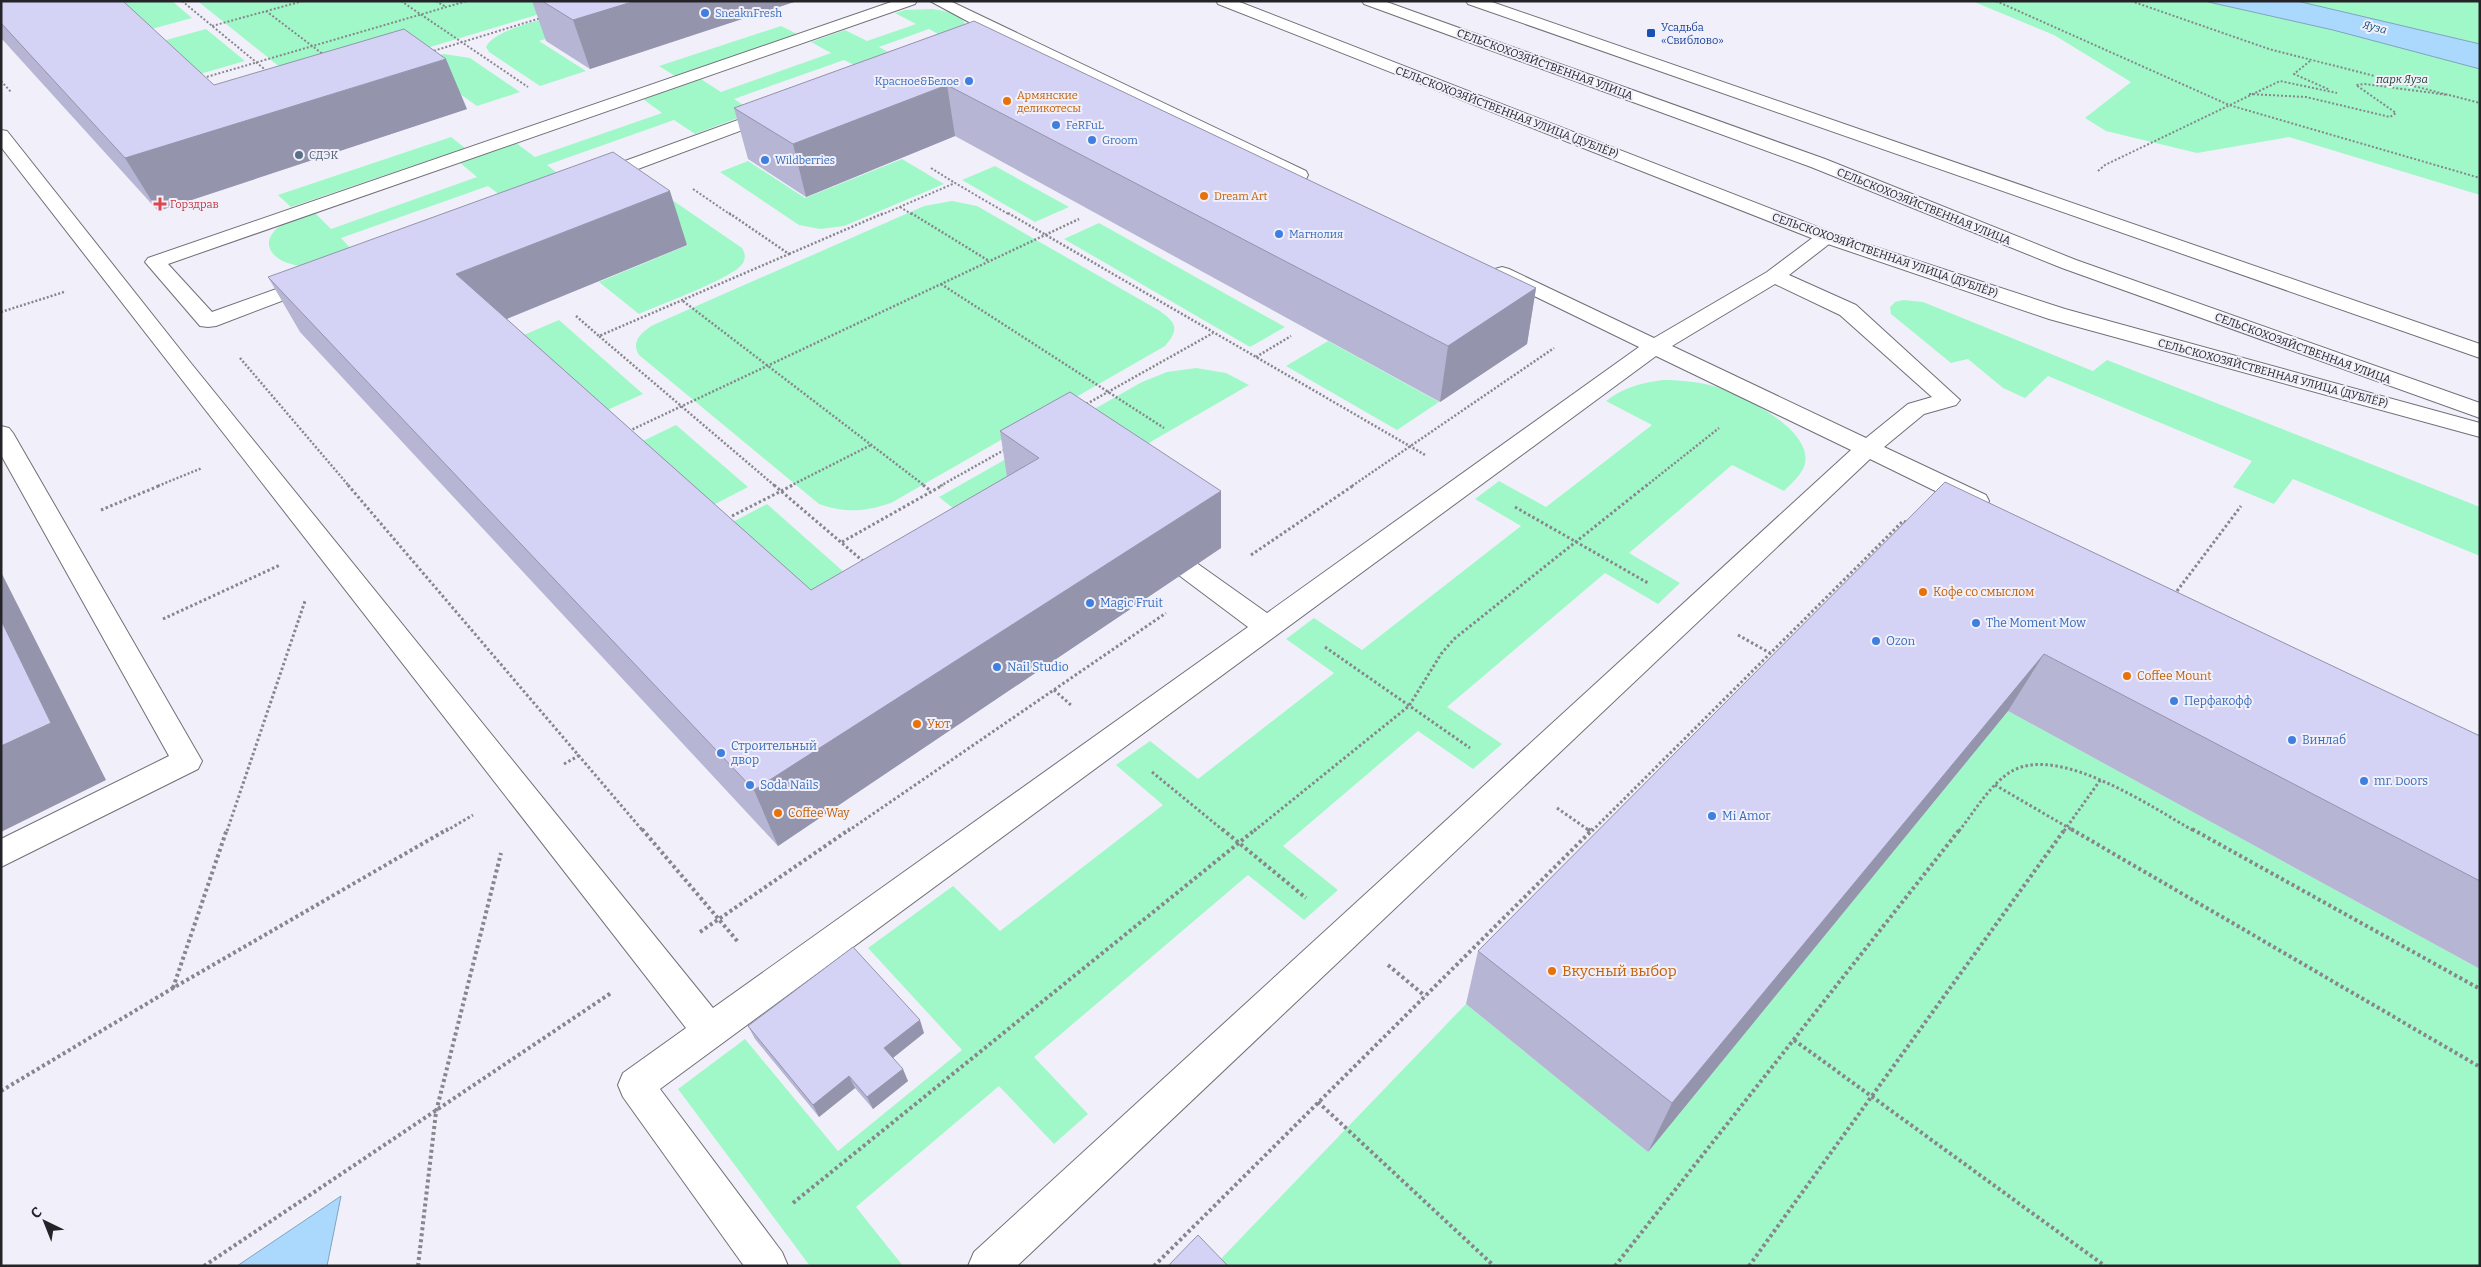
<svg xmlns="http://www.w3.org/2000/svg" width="2481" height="1267" font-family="Bitter,serif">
<rect width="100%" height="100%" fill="#f1f0fa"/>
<g fill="#a0f8c8">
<path d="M100 1H172L192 18 137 33Z"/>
<path d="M200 1H583L334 76H291L200 3Z"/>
<path d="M1972 1H2480V195L2289 137 2197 153 2106 131 2085 118 2131 82 2054 35Z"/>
<path d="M933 9C945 11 960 13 966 25L951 41 929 29 879 47 901 59 866 71 844 60 734 99 754 112 695 134 674 120 547 165 566 180 508 201 488 186 341 238 358 256C342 259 322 267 305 266 272 265 252 240 288 221 296 217 305 215 314 212L331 229 477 177 459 162 516 143 535 157 662 113 643 99 701 79 721 92 831 53 811 42 845 30 867 41 916 24 895 13 905 10Z"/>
<path d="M562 14 583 27 539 41 586 71 540 86 489 52 486 47C494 29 543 20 562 14Z"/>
<path d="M781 26 797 34 675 76 659 66Z"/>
<path d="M206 29 245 61 186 78 148 45Z"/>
<path d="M444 54 470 58 520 92 477 106 412 60Z"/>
<path d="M451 137 465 148 291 207 278 195Z"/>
<path d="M902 159 944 184 844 226 820 229 799 225 720 172 748 161 805 198Z"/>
<path d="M995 166 1069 207 1035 222 962 180Z"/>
<path d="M662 193 742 248C745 253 746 257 743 263 734 278 659 305 639 314L599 282 688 245 632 205Z"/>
<path d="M952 201 977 206 1160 311C1177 323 1179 330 1165 346L891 503C865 512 844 513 819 504L639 355C631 342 640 334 651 326L924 206Z"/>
<path d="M1099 223 1285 327 1250 347 1064 239Z"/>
<path d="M1903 300 1923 302 2093 371 2107 360 2480 507V556L2293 479 2274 504 2233 487 2252 461 2048 376 2025 398 2003 388 1968 359 1951 363 1891 314 1890 307 1895 302Z"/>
<path d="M559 320 643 394 585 420 503 344Z"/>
<path d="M1328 341 1439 402 1397 430 1286 366Z"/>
<path d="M1196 368 1226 373 1249 385 988 536 939 497 1142 382 1167 372Z"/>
<path d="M1663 380C1682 380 1699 382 1717 387 1743 396 1817 431 1804 467 1800 476 1791 484 1784 491L1732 465 1629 553 1680 583 1658 604 1605 573 1447 707 1502 744 1473 769 1418 731 1283 846 1338 890 1304 920 1248 875 1034 1057 1088 1114 1054 1144 999 1086 856 1207 903 1266H810L678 1089 745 1039 838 1151 962 1050 868 948 953 886 1000 931 1163 805 1116 765 1150 741 1198 779 1334 673 1286 639 1314 618 1362 650 1521 526 1475 499 1499 481 1546 507 1652 425 1606 401C1624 387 1641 383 1663 380Z"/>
<path d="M676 425 748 487 692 516 622 451Z"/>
<path d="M767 504 863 589 808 621 712 533Z"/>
<path d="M2008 711 2480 969V1266H1214L1466 1004 1648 1152Z"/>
</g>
<g fill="#abd9fe" stroke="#82a3be">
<path d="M2204 1H2297L2480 44V69L2333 30Z"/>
<path d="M341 1196 327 1266H237Z"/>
</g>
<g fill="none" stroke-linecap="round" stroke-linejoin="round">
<defs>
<g id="lane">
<path d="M894 1H917L915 4 168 264 212 312 307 278 314 276 321 278 324 282 321 286 216 326 208 327 200 326 145 262 148 258Z"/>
<path d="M930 1H950L1306 171 1308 175 1306 179H1292L995 36 966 46H954L952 43 954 40 982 29Z"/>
<path d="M774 107 780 108 783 112 780 116 603 182H589L587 178 589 174Z"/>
<path d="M1 130 7 131 190 362 713 1008 1248 627 1180 576 1176 570 1180 564 1189 561 1198 564 1267 613 1639 347 1495 277 1492 273 1495 269 1502 267 1509 269 1654 338 1767 272 1819 233 1826 231 1833 233 1836 237 1833 241 1789 275 1856 305 1960 400 1956 405 1924 414 1884 447 1986 495 1989 501 1986 507 1977 509 1968 507 1870 459 1017 1266H968L974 1252 1851 450 1656 356 660 1089 782 1252 788 1266H744L623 1097 618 1085 623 1073 686 1028 1 147ZM1775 284 1840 315 1932 397 1908 404 1866 438 1672 346Z"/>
<path d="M1 426 9 428 13 433 202 761 198 769 1 867V839L169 756 1 455Z"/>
</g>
<path id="street" d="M1216 1H1237L1833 233 2065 309 2480 423V437L2049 319 1819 241 1218 4Z"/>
<g id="secondary">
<path d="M1362 1H1384L1825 159 2076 260 2480 403V418L2062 268 1811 167 1364 4Z"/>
<path d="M1466 1H1489L2480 344V358L1468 4Z"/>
</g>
</defs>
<use href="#lane" stroke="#707078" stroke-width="2"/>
<use href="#street" stroke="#707078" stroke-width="2"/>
<use href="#secondary" stroke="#707078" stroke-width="2"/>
<g stroke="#87868d" stroke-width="2" stroke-dasharray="2 2" stroke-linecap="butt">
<path d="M182 1 268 72"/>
<path d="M401 1 528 87"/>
<path d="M436 1 446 7"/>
<path d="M1996 1 2229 105 2480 178"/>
<path d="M2131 1 2269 49 2480 103"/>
<path d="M266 11 324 55"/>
<path d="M212 26 303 1"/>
<path d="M430 52 541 18"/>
<path d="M2310 61 2294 74 2330 90"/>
<path d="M203 78 467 1"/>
<path d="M1 81 11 92"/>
<path d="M2249 94 2306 97 2390 117 2396 113 2356 85 2365 84 2448 95"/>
<path d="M931 168 955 183"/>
<path d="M2098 171 2105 165 2280 81 2337 93"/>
<path d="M693 189 731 215"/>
<path d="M900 207 913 215"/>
<path d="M881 215 955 183 1010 215"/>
</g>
<g stroke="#87868d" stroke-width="2.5" stroke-dasharray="2 2" stroke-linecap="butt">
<path d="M729 213 789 254 599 336 775 486"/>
<path d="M911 213 989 261"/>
<path d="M1008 213 1425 455"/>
<path d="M789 254 884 213"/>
<path d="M941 284 1164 428"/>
<path d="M683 301 925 486"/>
<path d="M1 312 64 292"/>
<path d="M576 316 599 336"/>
<path d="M1256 357 1291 336"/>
<path d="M240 358 349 486"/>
<path d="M1083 406 1213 333"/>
<path d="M629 431 1079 219"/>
<path d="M158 486 202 468"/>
<path d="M790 486 871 445"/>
<path d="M940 486 1006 449"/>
<path d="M1352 486 1554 348"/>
<path d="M1646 486 1719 428"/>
</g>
<g stroke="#87868d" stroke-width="3" stroke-dasharray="2.5 2.5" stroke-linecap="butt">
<path d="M348 485 643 831"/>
<path d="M774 485 864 562"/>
<path d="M923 485 931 491"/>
<path d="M1515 507 1648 583"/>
<path d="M101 510 161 485"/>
<path d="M732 516 793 485"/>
<path d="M842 542 943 485"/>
<path d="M1251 555 1354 485"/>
<path d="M2174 595 2241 506"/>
<path d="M163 619 280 565"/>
<path d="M1738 635 1770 653"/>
<path d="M1325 647 1470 748"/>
<path d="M1054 690 1072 706"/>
<path d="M564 764 580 755"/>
<path d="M1152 772 1224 831"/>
<path d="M1995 785 2074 831"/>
<path d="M1557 808 1590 831"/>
<path d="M227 831 305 601"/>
<path d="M446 831 473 815"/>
<path d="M848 831 1166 613"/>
<path d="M1254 831 1409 706 1441 654 1454 639 1647 485"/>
<path d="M1592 831 1903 521 1908 523"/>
<path d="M1959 831C1975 811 1990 784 2012 771 2060 744 2153 808 2194 831"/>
<path d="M2064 831 2101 779"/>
</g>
<g stroke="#87868d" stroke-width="4" stroke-dasharray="3 3" stroke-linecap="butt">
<path d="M642 829 739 943"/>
<path d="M1222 829 1306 898"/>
<path d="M1588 829 1590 831"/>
<path d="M2071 829 2480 1067"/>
<path d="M2192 829 2480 989"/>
<path d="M700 932 850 829"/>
<path d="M1388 965 1425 996"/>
<path d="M173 988 227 829"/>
<path d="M1794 1040 2105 1266"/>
<path d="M1 1091 173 988 448 829"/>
<path d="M1318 1102 1494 1266"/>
<path d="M793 1203 1256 829"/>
<path d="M204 1266 611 993"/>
<path d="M418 1266 436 1112 501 853"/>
<path d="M1154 1266 1593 829"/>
<path d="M1615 1266 1960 829"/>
<path d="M1749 1266 2065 829"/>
</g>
<use href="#lane" fill="#fff" fill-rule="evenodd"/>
<use href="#street" fill="#fff" fill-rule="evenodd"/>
<use href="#secondary" fill="#fff" fill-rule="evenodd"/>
</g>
<g fill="#b6b5d3">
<path d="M1 1 214 85 467 109 158 211 1 38Z"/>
<path d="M532 1H797L590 69 546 41Z"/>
<path d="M974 21 1536 288 1527 344 1440 402 955 136 806 197 748 159 734 108Z"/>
<path d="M687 245 507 319 811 590 1007 477 1000 431 1221 548 778 846 300 332 268 277Z"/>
<path d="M1945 482 2480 736V969L2008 711 1648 1152 1466 1004 1478 951Z"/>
<path d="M748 1026 924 1033 893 1058 908 1081 873 1109 855 1088 819 1117 755 1039Z"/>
</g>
<g fill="#9494ac">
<path d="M635 1H797L590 69 573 20Z"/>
<path d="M446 59 467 109 158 211 125 158Z"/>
<path d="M947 85 955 136 806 197 793 144Z"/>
<path d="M670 191 687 245 482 329 456 274Z"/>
<path d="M1536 288 1527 344 1440 402 1448 346Z"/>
<path d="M1221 491V548L778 846 754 790Z"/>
<path d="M1 572 106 780 1 832Z"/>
<path d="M2044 654 2008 711 1648 1152 1672 1103Z"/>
<path d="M920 1020 924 1033 889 1061 884 1048Z"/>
<path d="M903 1069 908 1081 873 1109 867 1097Z"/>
<path d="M849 1076 855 1088 819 1117 813 1105Z"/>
</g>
<g fill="#d4d3f5" stroke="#9494ac">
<path d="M1 1H123L214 85 404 29 446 59 125 158 1 23Z"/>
<path d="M542 1H635L573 20Z"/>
<path d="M974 21 1536 288 1448 346 947 85 793 144 734 108Z"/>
<path d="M613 152 670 191 456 274 811 590 1039 458 1000 431 1070 392 1221 491 754 790 268 277Z"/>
<path d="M1945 482 2480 736V881L2044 654 1672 1103 1478 951Z"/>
<path d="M1 620 51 723 1 746Z"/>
<path d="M853 947 920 1020 884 1048 903 1069 867 1097 849 1076 813 1105 748 1026Z"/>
<path d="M1198 1235 1228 1266H1168Z"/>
</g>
<g fill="#3f7fe0" stroke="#f1f0fa" stroke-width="2">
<circle cx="705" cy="13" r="5"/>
<circle cx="969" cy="81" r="5"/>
<circle cx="1056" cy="125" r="5"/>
<circle cx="1092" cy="140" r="5"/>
<circle cx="765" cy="160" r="5"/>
<circle cx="1279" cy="234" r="5"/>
<circle cx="1090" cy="603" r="5"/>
<circle cx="1976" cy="623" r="5"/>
<circle cx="1876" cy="641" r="5"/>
<circle cx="997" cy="667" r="5"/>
<circle cx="2174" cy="701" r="5"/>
<circle cx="2292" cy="740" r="5"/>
<circle cx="721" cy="753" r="5"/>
<circle cx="2364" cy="781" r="5"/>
<circle cx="750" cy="785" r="5"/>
<circle cx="1712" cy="816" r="5"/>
</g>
<rect fill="#1a4fb4" stroke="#f1f0fa" stroke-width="2" x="1646" y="28" width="10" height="10" rx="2.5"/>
<g fill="#e8710a" stroke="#f1f0fa" stroke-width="2">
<circle cx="1007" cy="101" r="5"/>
<circle cx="1204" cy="196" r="5"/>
<circle cx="1923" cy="592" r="5"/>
<circle cx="2127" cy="676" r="5"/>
<circle cx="917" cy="724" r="5"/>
<circle cx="778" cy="813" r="5"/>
<circle cx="1552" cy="971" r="5"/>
</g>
<circle fill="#5c6f8a" stroke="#f1f0fa" stroke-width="2" cx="299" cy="155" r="5"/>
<path fill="#e0444e" stroke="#f1f0fa" stroke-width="2" d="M157.5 196.5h5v5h5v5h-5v5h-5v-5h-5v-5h5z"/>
<g text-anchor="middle" stroke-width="4" stroke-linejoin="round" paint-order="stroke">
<g font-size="11" fill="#366cbe" stroke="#f1f0fa" text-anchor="start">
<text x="715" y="17">SneaknFresh</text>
<text x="959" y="85" text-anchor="end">Красное&amp;Белое</text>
<text x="1066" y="129">FeRFuL</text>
<text x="1102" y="144">Groom</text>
<text x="775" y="164">Wildberries</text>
<text x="1289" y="238">Магнолия</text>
</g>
<g font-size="11" fill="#164399" stroke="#f1f0fa" text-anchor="start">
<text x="1661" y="31">Усадьба<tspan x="1661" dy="13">«Свиблово»</tspan></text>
</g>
<g font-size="11" font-style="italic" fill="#17537a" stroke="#f1f0fa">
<text transform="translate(2375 27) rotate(14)" y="4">Яуза</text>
</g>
<g font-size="11" fill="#242428" stroke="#f1f0fa">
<text transform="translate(1545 64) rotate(20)" y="4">СЕЛЬСКОХОЗЯЙСТВЕННАЯ УЛИЦА</text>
<text transform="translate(1507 112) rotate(21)" y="4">СЕЛЬСКОХОЗЯЙСТВЕННАЯ УЛИЦА (ДУБЛЁР)</text>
<text transform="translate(1924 206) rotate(22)" y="4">СЕЛЬСКОХОЗЯЙСТВЕННАЯ УЛИЦА</text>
<text transform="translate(1885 255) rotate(19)" y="4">СЕЛЬСКОХОЗЯЙСТВЕННАЯ УЛИЦА (ДУБЛЁР)</text>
<text transform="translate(2303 348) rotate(20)" y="4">СЕЛЬСКОХОЗЯЙСТВЕННАЯ УЛИЦА</text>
<text transform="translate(2273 373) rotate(15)" y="4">СЕЛЬСКОХОЗЯЙСТВЕННАЯ УЛИЦА (ДУБЛЁР)</text>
</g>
<g font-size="11" font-style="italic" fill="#1c4530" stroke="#f1f0fa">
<text x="2402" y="83">парк Яуза</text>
</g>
<g font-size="11" fill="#c56008" stroke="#f1f0fa" text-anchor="start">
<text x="1017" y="99">Армянские<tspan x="1017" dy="13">деликотесы</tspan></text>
<text x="1214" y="200">Dream Art</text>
</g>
<g font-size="11" fill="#4e5e75" stroke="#f1f0fa" text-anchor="start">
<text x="309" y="159">СДЭК</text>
</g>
<g font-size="11" fill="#be3a42" stroke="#f1f0fa" text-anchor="start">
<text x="170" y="208">Горздрав</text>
</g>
<g font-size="12" fill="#c56008" stroke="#f1f0fa" text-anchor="start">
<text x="1933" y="596">Кофе со смыслом</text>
<text x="2137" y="680">Coffee Mount</text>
<text x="927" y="728">Уют</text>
<text x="788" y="817">Coffee Way</text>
</g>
<g font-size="12" fill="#366cbe" stroke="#f1f0fa" text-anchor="start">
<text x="1100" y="607">Magic Fruit</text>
<text x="1986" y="627">The Moment Mow</text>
<text x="1886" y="645">Ozon</text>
<text x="1007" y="671">Nail Studio</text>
<text x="2184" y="705">Перфакофф</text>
<text x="2302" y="744">Винлаб</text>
<text x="731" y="750">Строительный<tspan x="731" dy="14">двор</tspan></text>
<text x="2374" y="785">mr. Doors</text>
<text x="760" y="789">Soda Nails</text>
<text x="1722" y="820">Mi Amor</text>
</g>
<g font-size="15" fill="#c56008" stroke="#f1f0fa" text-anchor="start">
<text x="1562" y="976">Вкусный выбор</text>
</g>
</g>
<rect width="2481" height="1267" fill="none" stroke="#242428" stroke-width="5"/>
<g transform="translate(45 1222) rotate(317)" stroke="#f1f0fa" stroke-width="4" paint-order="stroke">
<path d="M0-4L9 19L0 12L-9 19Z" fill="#242428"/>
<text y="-8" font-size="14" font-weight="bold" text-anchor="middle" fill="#242428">С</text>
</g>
</svg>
